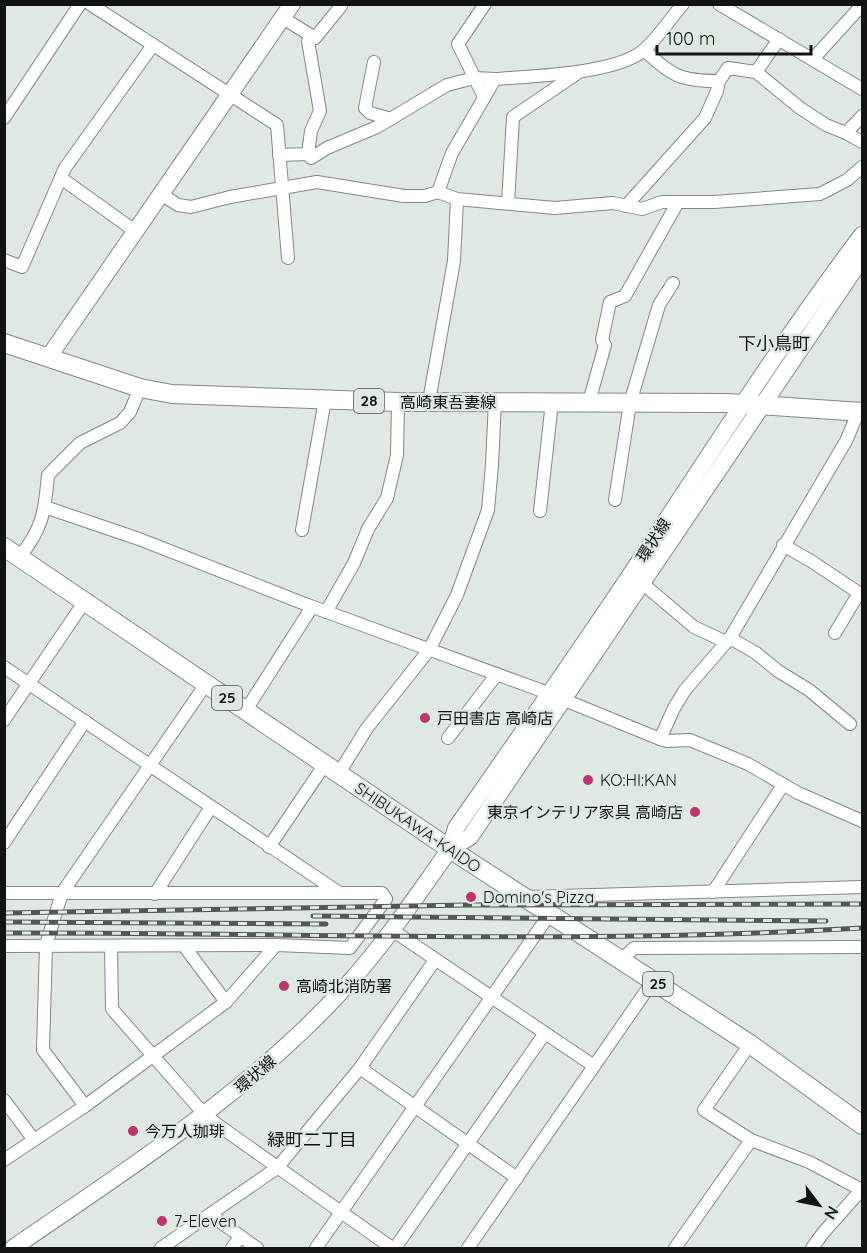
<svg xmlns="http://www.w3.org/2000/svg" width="867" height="1253" font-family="Quicksand,'Noto Sans JP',sans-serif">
<rect width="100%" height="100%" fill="#dfe9e1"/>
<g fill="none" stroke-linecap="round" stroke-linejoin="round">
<defs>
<g id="street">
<path d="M90 4 277 125 288 258"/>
<path d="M719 4 862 89"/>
<path d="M283 18 315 38 341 6"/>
<path d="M644 50C673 76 679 81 719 81L728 68 756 72 800 108 826 125 846 133 862 142"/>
<path d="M813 59 862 5"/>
<path d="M374 62 365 108 370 113 391 119"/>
<path d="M756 72 779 39"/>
<path d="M484 97 458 44 485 4"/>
<path d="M4 118 80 4"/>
<path d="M846 133 862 116"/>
<path d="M308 154 311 131 320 111 308 41 312 36"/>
<path d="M279 155 308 154 311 158 327 148 377 127 447 85 474 78 495 79"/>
<path d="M61 178 135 231"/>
<path d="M438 192 452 153 495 79C531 76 617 74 644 50 658 38 670 19 683 4"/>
<path d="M161 194 178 205 191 207 230 197 317 182 404 196H425L438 192 457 199 555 208 613 203 642 209 662 202H714L820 194 847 180 862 167"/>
<path d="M508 203 513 117 579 72"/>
<path d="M626 206 705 118 717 91 719 81"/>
<path d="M4 260 22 267 65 168 153 45"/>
<path d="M429 401 454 261 457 199"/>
<path d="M589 402 605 345 602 340 610 302 625 296 678 202"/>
<path d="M615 500 630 403 659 305 673 283"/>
<path d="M45 507 139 539 305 604 540 690 660 739 667 741 690 740 748 764 798 793 862 821"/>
<path d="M540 511 552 402"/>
<path d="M302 530 325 400"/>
<path d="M783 545 811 561 859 593 835 633"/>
<path d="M19 557C43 530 45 509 48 475L80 443 120 423 130 412 140 388"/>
<path d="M642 583 694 627 726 642"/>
<path d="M326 612 354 563 368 529 387 498 397 455 398 402"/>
<path d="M730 638 756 653 778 671 809 690 850 724"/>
<path d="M4 667 338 892"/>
<path d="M246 710 312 607"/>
<path d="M4 720 85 601"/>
<path d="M448 738 497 674"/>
<path d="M660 739 674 708 685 690 730 638 846 441 855 420"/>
<path d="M339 773 367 728 429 650 457 595 488 510 492 465 495 401"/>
<path d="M4 843 85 721"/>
<path d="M269 847 325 764"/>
<path d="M713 892 783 785"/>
<path d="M4 893H382L386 899 350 948 276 945 4 946"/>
<path d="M155 894 211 807"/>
<path d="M525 897 862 887"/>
<path d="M392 930 594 1066"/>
<path d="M111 946 112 1009 197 1106 215 1123 392 1248"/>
<path d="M184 946 226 1002"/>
<path d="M620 961 634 948 862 947"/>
<path d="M750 1044 704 1110 751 1140 809 1162 862 1190"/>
<path d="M360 1068 517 1178"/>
<path d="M4 1100 34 1140"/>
<path d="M85 1106 43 1050 46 945 62 893 206 684"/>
<path d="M4 1160 85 1106 226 1002 276 945"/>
<path d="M211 1215 257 1248"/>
<path d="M161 1248 277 1168 360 1068 435 960"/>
<path d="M232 1248 240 1237"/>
<path d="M316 1248 549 915"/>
<path d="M395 1248 545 1033"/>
<path d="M468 1248 653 981"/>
<path d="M675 1248 751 1140"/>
<path d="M812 1248 823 1233 862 1189"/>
</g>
<g id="secondary">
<path d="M48 358 292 4"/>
<path d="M450 849 470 837 862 258"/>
<path d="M13 1248C130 1167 252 1091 348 984 386 942 417 895 450 849L456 828C514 745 573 661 629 577 705 462 779 345 862 235"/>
</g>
<g id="primary">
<path d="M4 343 140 388 172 394 398 402 727 403 862 412"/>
<path d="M4 547 450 849 750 1044 862 1125"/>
</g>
</defs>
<use href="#street" stroke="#808982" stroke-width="14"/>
<use href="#secondary" stroke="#808982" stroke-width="18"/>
<use href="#primary" stroke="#808982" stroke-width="20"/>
<use href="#street" stroke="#fff" stroke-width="12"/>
<use href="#secondary" stroke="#fff" stroke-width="16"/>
<use href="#primary" stroke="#fff" stroke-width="18"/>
<defs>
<g id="rail">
<path d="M4 913 468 905 862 904"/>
<path d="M313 916 826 921"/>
<path d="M4 922 326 924"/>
<path d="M4 933C290 932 577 945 862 928"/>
</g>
</defs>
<use href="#rail" stroke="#535854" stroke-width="5"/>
<use href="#rail" stroke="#dfe9e1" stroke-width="3" stroke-dasharray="9" stroke-linecap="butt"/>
</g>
<g fill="#be3470" stroke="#dfe9e1" stroke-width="2">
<circle cx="425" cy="718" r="6"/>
<circle cx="588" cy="780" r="6"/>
<circle cx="695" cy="812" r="6"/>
<circle cx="471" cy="897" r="6"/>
<circle cx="284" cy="986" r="6"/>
<circle cx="133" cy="1131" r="6"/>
<circle cx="162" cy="1221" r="6"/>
</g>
<g text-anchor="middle" stroke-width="5" stroke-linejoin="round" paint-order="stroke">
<g fill="#dfe9e1" stroke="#4f544f" stroke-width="1.5">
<rect x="354" y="389" width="30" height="24" rx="4.5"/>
<rect x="212" y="686" width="30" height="24" rx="4.5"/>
<rect x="643" y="972" width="30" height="24" rx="4.5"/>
</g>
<g font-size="15" font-weight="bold" fill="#111411">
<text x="369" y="406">28</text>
<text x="227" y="703">25</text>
<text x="658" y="989">25</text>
</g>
<g font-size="16" fill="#111411" stroke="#dfe9e1">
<text x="448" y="408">高崎東吾妻線</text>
<text transform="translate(653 540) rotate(-57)" y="6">環状線</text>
<text transform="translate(418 827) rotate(34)" y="6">SHIBUKAWA-KAIDO</text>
<text transform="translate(255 1074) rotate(-41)" y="6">環状線</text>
</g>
<g font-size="16" fill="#111411" stroke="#dfe9e1" text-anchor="start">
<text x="437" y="724">戸田書店 高崎店</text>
<text x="600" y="786">KO:HI:KAN</text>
<text x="683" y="818" text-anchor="end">東京インテリア家具 高崎店</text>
<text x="483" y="903">Domino's Pizza</text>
<text x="296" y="992">高崎北消防署</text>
<text x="145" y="1137">今万人珈琲</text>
<text x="174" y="1227">7-Eleven</text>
</g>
<g font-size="18" fill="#111411" stroke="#dfe9e1">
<text x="774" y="350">下小鳥町</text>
<text x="312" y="1146">緑町二丁目</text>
</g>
</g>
<rect width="867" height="1253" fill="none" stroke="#111411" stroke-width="12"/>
<g transform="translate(819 1205) rotate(122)" stroke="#dfe9e1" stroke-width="4.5" paint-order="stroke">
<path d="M0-4.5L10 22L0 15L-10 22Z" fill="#111411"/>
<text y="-9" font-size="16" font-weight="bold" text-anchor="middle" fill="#111411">N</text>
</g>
<path d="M657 45v9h154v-9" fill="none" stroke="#111411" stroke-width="3"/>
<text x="666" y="45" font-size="18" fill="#111411" stroke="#dfe9e1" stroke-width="4.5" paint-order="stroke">100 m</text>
</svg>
